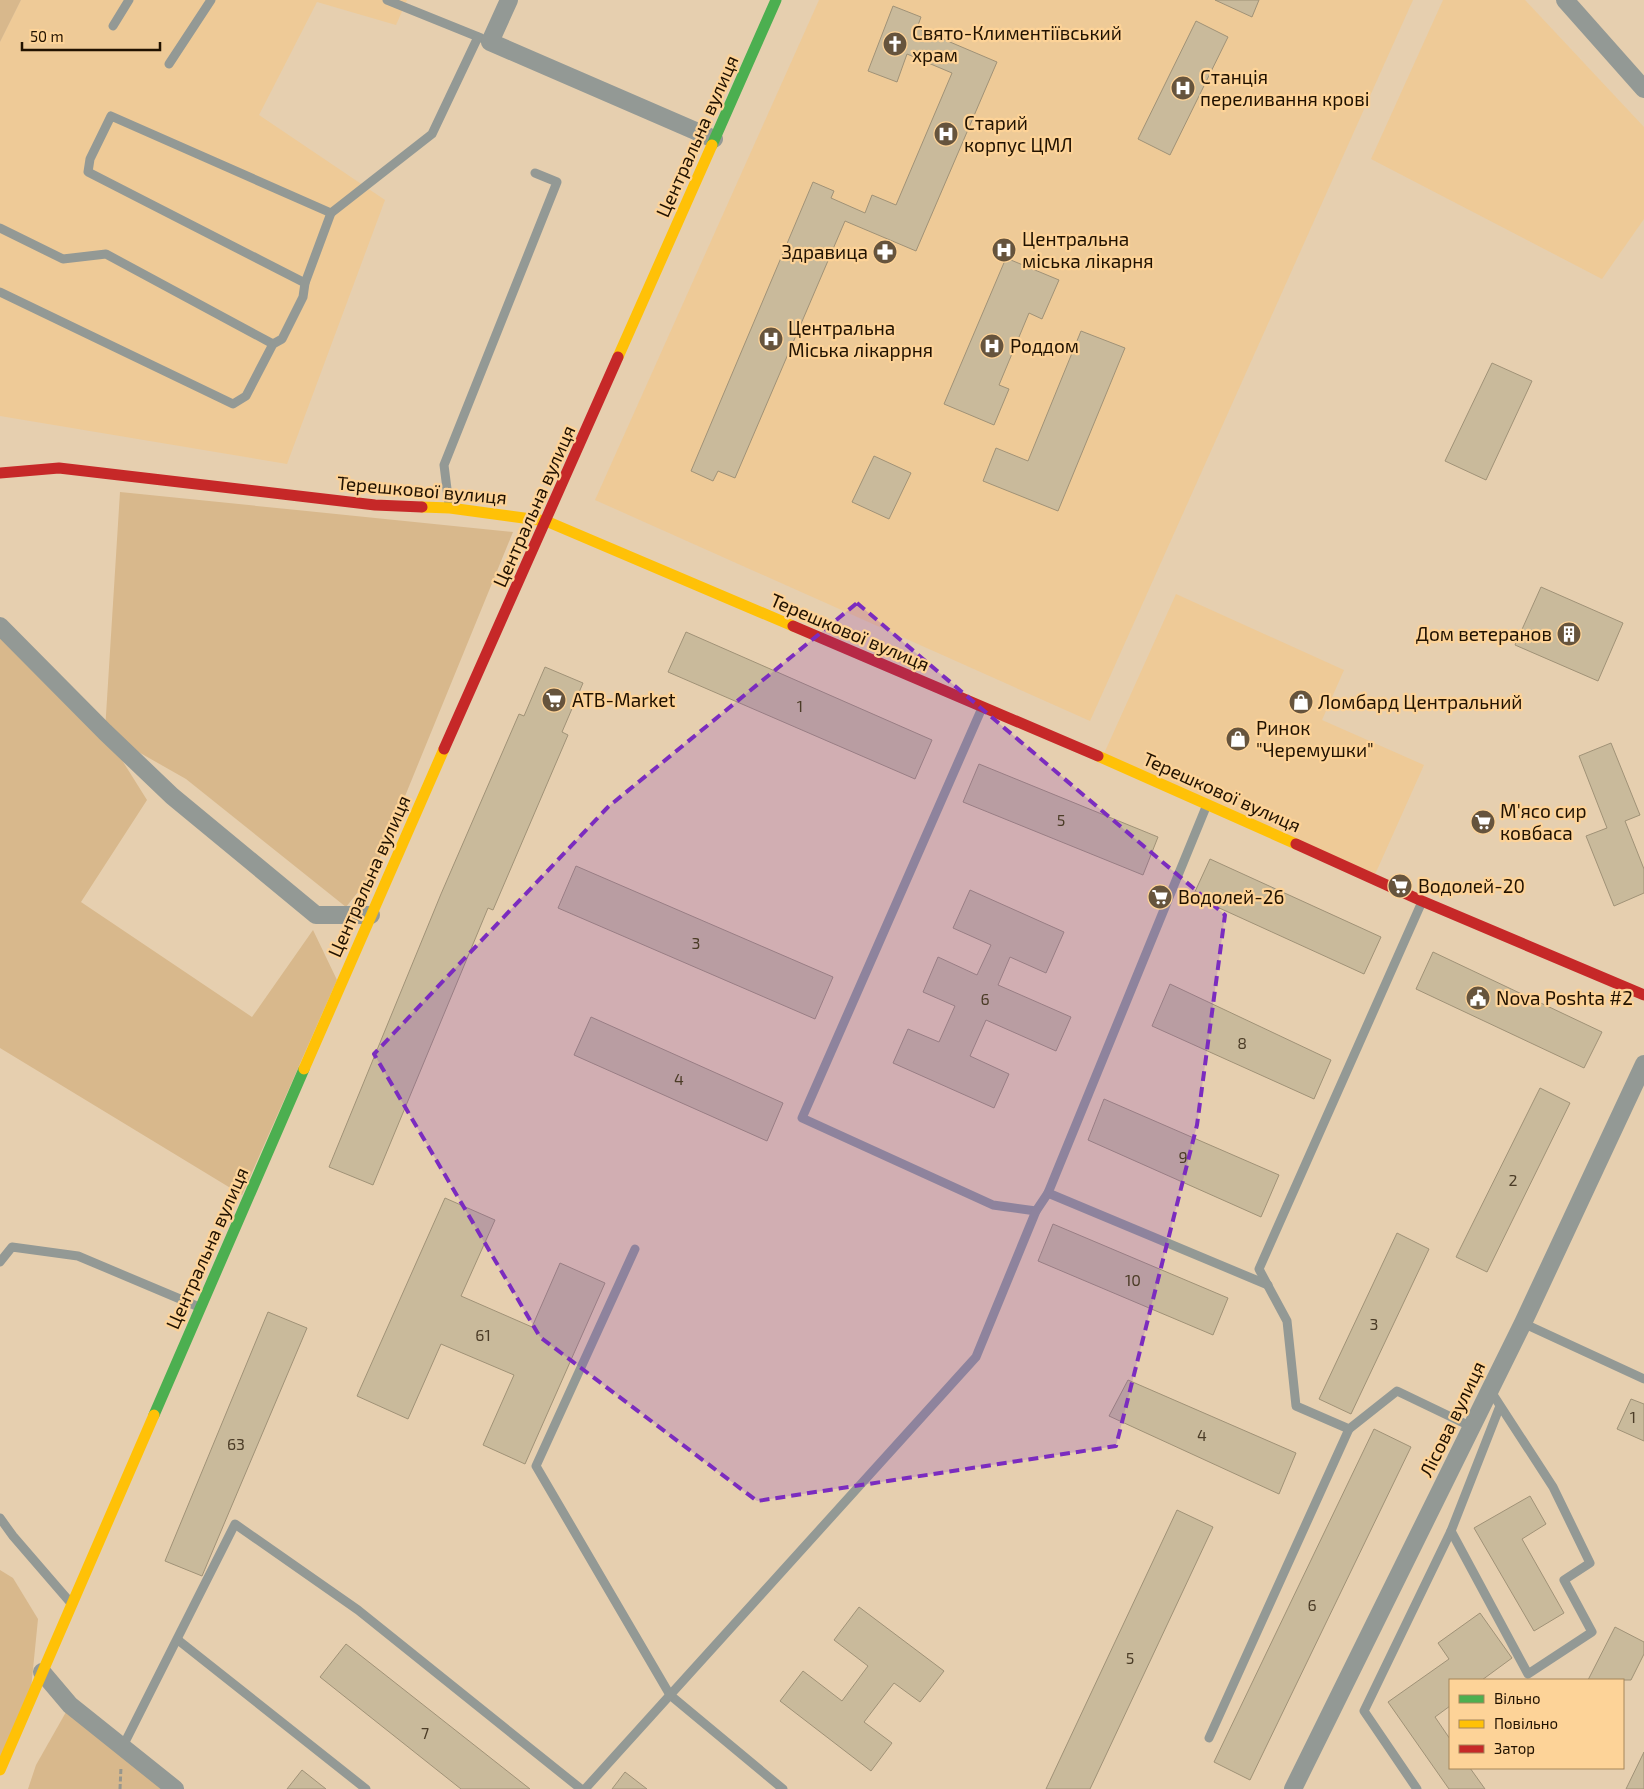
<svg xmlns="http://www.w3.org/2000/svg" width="1644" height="1789" font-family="'Exo 2',sans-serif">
<rect width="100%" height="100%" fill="#e6cfaf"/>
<g fill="#eeca97">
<path d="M21 0H407L396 25 317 2 259 115 385 200 287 464 0 416V42Z"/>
<path d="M819 0H1413L1090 721 595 500Z"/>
<path d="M1443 0H1525L1644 127V219L1602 279 1371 159Z"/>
<path d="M1176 594 1344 670 1322 720 1424 765 1373 879 1102 758Z"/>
</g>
<g fill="#d8b88c">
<path d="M0 0H21L0 42Z"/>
<path d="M120 492 513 532 374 872 346 907 186 779 105 733 147 800 81 902 252 1017 313 930 337 980 242 1195 0 1048V626L105 731Z"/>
<path d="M0 1570 13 1578 38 1619 31 1689 0 1760Z"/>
<path d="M70 1705 175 1789H28L36 1765Z"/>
</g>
<g fill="#c9ba9b" stroke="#a09277">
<path d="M1215 0H1259L1252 17Z"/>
<path d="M893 6 921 17 917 28 997 62 916 251 845 221 735 478 718 471 713 481 691 471 813 182 834 191 831 198 865 213 872 195 896 205 952 73 907 54 897 82 868 71Z"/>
<path d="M1196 21 1228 37 1170 155 1138 139Z"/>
<path d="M1006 258 1059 280 1042 319 1029 313 999 385 1009 389 994 425 944 404Z"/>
<path d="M1081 331 1125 348 1058 511 983 481 996 448 1028 461Z"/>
<path d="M1492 363 1532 381 1486 480 1445 461Z"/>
<path d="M874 456 911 473 889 519 852 502Z"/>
<path d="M1541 587 1623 623 1598 681 1515 645Z"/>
<path d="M686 632 932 740 915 779 668 672Z"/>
<path d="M545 667 583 683 562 732 568 735 493 910 488 908 373 1185 329 1167 441 894 519 714 524 716Z"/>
<path d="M1611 743 1640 815 1625 821 1644 869V893L1614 906 1586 836 1607 828 1579 756Z"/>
<path d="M979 764 1158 837 1143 875 963 802Z"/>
<path d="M1210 859 1381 937 1364 974 1193 896Z"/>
<path d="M576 866 833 977 815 1019 558 908Z"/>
<path d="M970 890 1064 932 1046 973 1010 957 998 985 1071 1017 1056 1051 986 1020 970 1056 1009 1074 994 1108 893 1063 908 1029 939 1042 955 1006 923 992 938 957 977 975 991 945 953 928Z"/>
<path d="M1433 952 1602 1032 1584 1068 1416 989Z"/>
<path d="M1170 984 1331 1060 1314 1099 1152 1026Z"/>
<path d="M591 1017 783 1103 767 1141 574 1055Z"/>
<path d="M1540 1088 1570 1103 1487 1272 1456 1257Z"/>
<path d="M1104 1099 1279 1175 1261 1217 1088 1140Z"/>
<path d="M445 1198 495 1220 461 1296 532 1327 560 1263 605 1283 525 1464 483 1445 514 1375 441 1344 408 1419 357 1396Z"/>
<path d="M1053 1224 1228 1298 1213 1335 1038 1261Z"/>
<path d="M1397 1233 1429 1249 1351 1414 1319 1399Z"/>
<path d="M268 1312 307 1328 202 1576 165 1561Z"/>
<path d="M1128 1380 1296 1453 1279 1494 1109 1416Z"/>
<path d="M1631 1399 1644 1404V1441L1617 1429Z"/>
<path d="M1374 1429 1411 1447 1250 1780 1214 1762Z"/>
<path d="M1530 1496 1546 1524 1522 1539 1564 1613 1534 1631 1474 1528Z"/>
<path d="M1177 1510 1213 1527 1090 1789H1046Z"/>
<path d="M859 1607 944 1671 920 1702 894 1683 864 1722 892 1743 871 1771 780 1701 803 1671 842 1701 868 1666 834 1640Z"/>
<path d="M1480 1613 1512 1658 1482 1680H1450V1706L1435 1717 1450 1739V1768H1470L1485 1789H1449L1388 1702 1449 1659 1438 1643Z"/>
<path d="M1615 1627 1644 1642V1654L1631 1680H1588Z"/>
<path d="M346 1644 530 1789H461L320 1677Z"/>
<path d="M1644 1752V1789H1626Z"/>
<path d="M302 1770 326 1789H287Z"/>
<path d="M625 1772 647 1789H612Z"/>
</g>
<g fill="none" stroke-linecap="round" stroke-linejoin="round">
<path stroke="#97968d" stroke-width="3" stroke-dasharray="5 2.5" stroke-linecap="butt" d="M120 1789 121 1767"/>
<g stroke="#939995" stroke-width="9">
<path d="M387 0 481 38"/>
<path d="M113 26 129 0"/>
<path d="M169 64 211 0"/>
<path d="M0 228 63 259 106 254 273 344"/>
<path d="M305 283 88 172 90 159 111 116 331 213 432 134 478 37"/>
<path d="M0 292 233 404 246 396 273 344 282 339 303 297 305 283 331 213"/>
<path d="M449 505 444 465 557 182 535 173"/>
<path d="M982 708 802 1118 993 1205 1036 1211 1048 1193 1206 807"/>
<path d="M1421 904 1259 1269 1287 1321 1296 1406 1349 1429 1397 1391 1472 1427"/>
<path d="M1048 1193 1268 1285"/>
<path d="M635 1249 536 1466 670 1695 783 1789"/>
<path d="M0 1262 12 1247 78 1256 199 1307"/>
<path d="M1523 1323 1644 1379"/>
<path d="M1490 1390 1553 1487 1590 1563 1564 1580 1592 1632 1528 1674 1451 1531 1500 1406"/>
<path d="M0 1518 13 1536 70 1602"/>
<path d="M178 1640 366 1789"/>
<path d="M1209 1738 1349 1429"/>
<path d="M122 1748 235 1524 358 1610 581 1789"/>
<path d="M585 1789 976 1357 1036 1211"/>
<path d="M1417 1789 1364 1711 1451 1531"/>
</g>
<g stroke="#939995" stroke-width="18">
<path d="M509 0 490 42 714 139"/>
<path d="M1565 0 1644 89"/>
<path d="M0 626 105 732 172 796 316 915H371"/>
<path d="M42 1672 70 1705 175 1789"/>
<path d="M1293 1789 1523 1323 1644 1064"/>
</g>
<g stroke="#4caf50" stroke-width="11">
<path d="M712 145 776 0"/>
<path d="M154 1415 304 1069"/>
</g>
<g stroke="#ffc107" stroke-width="11">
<path d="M618 357 712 145"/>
<path d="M422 507 450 508 546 521 793 626"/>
<path d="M1098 756 1296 844"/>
<path d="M304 1069 444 749"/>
<path d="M0 1770 154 1415"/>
</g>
<g stroke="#c62828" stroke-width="11">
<path d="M0 473 59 468 375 505 422 507"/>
<path d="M793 626 1098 756"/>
<path d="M444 749 618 357"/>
<path d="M1296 844 1422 901 1644 995"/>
</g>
</g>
<path fill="#7b2cbf" fill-opacity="0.2" stroke="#7b2cbf" stroke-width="4" stroke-dasharray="10 6" stroke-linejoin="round" d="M857 603 1225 915 1197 1125 1116 1446 757 1501 540 1337 374 1054 608 807Z"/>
<defs>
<symbol id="church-disc" viewBox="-11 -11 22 22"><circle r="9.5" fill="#66543d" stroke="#fdd398"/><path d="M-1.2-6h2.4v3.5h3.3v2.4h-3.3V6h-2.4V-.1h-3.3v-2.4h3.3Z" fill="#fff"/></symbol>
<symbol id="hospital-disc" viewBox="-11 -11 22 22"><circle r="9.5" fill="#66543d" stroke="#fdd398"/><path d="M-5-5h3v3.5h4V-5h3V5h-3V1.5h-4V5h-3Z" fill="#fff"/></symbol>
<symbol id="pharmacy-disc" viewBox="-11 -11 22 22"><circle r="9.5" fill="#66543d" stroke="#fdd398"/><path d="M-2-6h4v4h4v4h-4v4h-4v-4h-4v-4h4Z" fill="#fff"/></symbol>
<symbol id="building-disc" viewBox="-11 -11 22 22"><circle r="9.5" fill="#66543d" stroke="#fdd398"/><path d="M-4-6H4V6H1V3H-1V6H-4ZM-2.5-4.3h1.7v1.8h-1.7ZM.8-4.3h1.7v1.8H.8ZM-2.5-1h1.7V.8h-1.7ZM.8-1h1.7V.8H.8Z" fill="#fff"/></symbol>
<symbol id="supermarket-disc" viewBox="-11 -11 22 22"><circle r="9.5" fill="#66543d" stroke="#fdd398"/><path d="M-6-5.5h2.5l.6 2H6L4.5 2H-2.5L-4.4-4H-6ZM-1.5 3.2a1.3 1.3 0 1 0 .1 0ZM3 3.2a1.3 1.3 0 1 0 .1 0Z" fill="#fff"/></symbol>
<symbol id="shop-disc" viewBox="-11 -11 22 22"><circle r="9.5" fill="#66543d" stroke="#fdd398"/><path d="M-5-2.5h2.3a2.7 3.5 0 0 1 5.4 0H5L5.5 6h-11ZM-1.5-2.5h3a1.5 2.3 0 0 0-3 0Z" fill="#fff"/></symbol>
<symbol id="civic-disc" viewBox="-11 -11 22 22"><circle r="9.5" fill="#66543d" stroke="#fdd398"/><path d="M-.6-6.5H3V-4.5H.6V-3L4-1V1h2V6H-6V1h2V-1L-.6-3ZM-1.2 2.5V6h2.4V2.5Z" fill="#fff"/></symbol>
</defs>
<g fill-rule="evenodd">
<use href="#church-disc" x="881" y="30" width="28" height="28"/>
<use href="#hospital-disc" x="1169" y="74" width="28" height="28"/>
<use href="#hospital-disc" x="932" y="120" width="28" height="28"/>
<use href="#hospital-disc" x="990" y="236" width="28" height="28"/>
<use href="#pharmacy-disc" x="871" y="238" width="28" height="28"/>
<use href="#hospital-disc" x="757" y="325" width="28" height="28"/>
<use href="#hospital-disc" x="978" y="332" width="28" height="28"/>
<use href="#building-disc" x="1555" y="620" width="28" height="28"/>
<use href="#supermarket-disc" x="540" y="686" width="28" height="28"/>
<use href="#shop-disc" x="1287" y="688" width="28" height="28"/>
<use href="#shop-disc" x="1224" y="725" width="28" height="28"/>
<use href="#supermarket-disc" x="1469" y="808" width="28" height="28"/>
<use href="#supermarket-disc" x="1386" y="872" width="28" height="28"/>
<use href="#supermarket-disc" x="1146" y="883" width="28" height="28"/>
<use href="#civic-disc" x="1464" y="984" width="28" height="28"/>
</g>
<g text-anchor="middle" stroke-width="4.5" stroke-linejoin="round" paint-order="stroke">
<g font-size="16" fill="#4b3c27">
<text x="800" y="712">1</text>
<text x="1061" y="826">5</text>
<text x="696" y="949">3</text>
<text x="985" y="1005">6</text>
<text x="1242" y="1049">8</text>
<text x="679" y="1085">4</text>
<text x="1183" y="1163">9</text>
<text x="1513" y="1186">2</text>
<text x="1133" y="1286">10</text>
<text x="1374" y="1330">3</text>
<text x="483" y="1341">61</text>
<text x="1633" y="1423">1</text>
<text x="1202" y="1441">4</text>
<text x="236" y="1450">63</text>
<text x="1312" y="1611">6</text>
<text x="1130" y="1664">5</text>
<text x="425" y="1739">7</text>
</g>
<g font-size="19" fill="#211200" stroke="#fdd398" text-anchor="start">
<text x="912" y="40">Свято-Климентіївський<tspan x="912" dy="22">храм</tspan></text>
<text x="1200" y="84">Станція<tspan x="1200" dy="22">переливання крові</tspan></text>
<text x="964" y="130">Старий<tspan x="964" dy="22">корпус ЦМЛ</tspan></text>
<text x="1022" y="246">Центральна<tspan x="1022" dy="22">міська лікарня</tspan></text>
<text x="868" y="259" text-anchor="end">Здравица</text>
<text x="788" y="335">Центральна<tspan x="788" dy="22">Міська лікаррня</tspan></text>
<text x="1010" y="353">Роддом</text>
<text x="1552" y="641" text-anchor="end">Дом ветеранов</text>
<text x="572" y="707">ATB-Market</text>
<text x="1318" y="709">Ломбард Центральний</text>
<text x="1256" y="735">Ринок<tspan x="1256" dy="22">"Черемушки"</tspan></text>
<text x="1500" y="818">М'ясо сир<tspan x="1500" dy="22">ковбаса</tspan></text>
<text x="1418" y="893">Водолей-20</text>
<text x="1178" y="904">Водолей-26</text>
<text x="1496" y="1005">Nova Poshta #2</text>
</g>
<g font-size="19" fill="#211200" stroke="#fdd398">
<text transform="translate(697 136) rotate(-66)" y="7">Центральна вулиця</text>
<text transform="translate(422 490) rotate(5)" y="7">Терешкової вулиця</text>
<text transform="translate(534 506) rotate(-66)" y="7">Центральна вулиця</text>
<text transform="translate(850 632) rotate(23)" y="7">Терешкової вулиця</text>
<text transform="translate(1222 792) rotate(24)" y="7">Терешкової вулиця</text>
<text transform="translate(369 876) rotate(-66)" y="7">Центральна вулиця</text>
<text transform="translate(207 1248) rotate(-66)" y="7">Центральна вулиця</text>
<text transform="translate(1452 1419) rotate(-64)" y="7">Лісова вулиця</text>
</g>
</g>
<rect x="1449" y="1679" width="175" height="90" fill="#fdd398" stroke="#a5865b"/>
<rect x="1459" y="1695" width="25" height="8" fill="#4caf50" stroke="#a5865b"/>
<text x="1494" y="1704" font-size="15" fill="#211200">Вільно</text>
<rect x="1459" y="1720" width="25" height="8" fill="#ffc107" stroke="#a5865b"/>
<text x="1494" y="1729" font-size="15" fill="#211200">Повільно</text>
<rect x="1459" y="1745" width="25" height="8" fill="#c62828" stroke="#a5865b"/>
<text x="1494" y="1754" font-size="15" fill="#211200">Затор</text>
<path d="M22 42v8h138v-8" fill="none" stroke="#211200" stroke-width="2.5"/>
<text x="30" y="42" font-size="15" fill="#211200" stroke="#fdd398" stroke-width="4" paint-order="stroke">50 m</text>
</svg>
